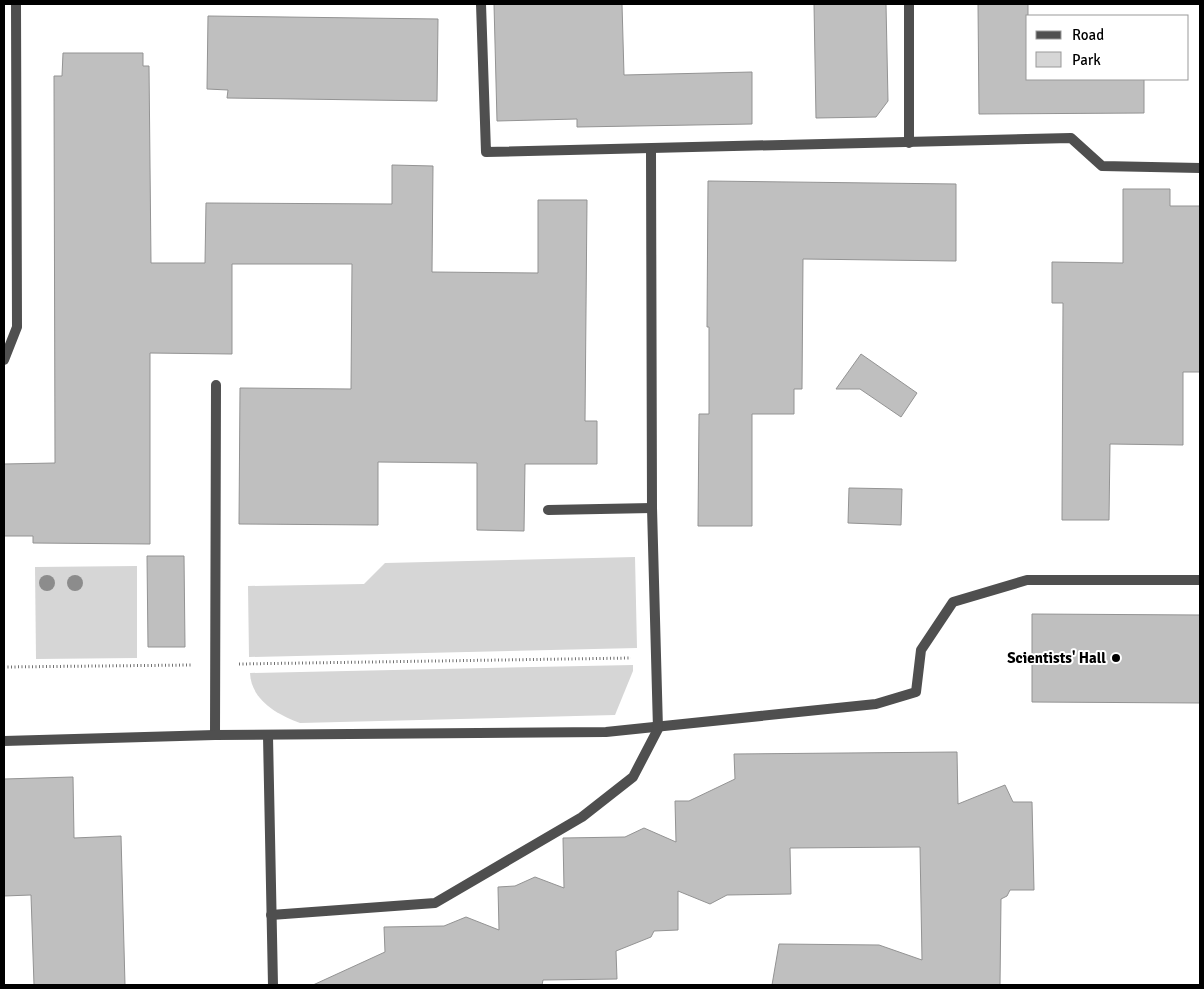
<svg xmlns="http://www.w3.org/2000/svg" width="1204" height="989" font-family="Signika,sans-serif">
<rect width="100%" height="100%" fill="#fff"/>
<g fill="#d6d6d6">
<path d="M635 557 637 648 249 657 248 586 364 584 385 563Z"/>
<path d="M137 566V658L36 659 35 567Z"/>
<path d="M633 665V671L615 715 300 723C278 715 251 700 250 673Z"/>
</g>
<g fill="#bfbfbf" stroke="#939393">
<path d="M494 4H622L624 75 752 72V124L577 127V119L497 121Z"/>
<path d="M814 4H886L888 101 876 117 816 118Z"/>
<path d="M978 4H1028V79H1144V113L979 114Z"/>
<path d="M208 16 438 19 437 101 227 98 228 90 207 89Z"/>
<path d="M63 53H143V66H149L151 263H205L206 203 392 204V165L433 166 432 272 538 273V200H587L585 421H597V464H525L524 531 477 530V463L378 462V525L239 524 240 388 351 389 352 264H232V354L150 353V544L33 543V536H4V464L55 463 54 76H62Z"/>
<path d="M708 181 956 184V261L803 259 802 389H794V414H752V526H698L699 414H709V327H707Z"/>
<path d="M1123 189H1170V206H1200V372H1183V445L1110 444 1109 520H1062L1063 303H1052V262L1123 263Z"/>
<path d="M861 354 917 393 901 417 860 389H836Z"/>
<path d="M849 488 902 489 901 525 848 523Z"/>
<path d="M147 556H184L185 647H148Z"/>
<path d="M1032 614 1200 615V703L1032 702Z"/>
<path d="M957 752 958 804 1005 785 1013 802H1032L1034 890H1010L1007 896 1001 899 1000 985H772L779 944 879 945 922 960 920 847 790 848 791 894 727 895 710 904 678 891V930L654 931 651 937 616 951 617 979 543 980 542 985H313L385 952 384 927 444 926 466 917 499 930 498 887 515 886 535 877 564 888 563 838 625 837 644 828 676 842 675 801H689L735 779 734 754Z"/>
<path d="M73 777 74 838 121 836 125 985H34L31 895 4 896V779Z"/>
</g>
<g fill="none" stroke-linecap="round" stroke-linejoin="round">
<g stroke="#717171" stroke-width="3" stroke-dasharray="1 2.5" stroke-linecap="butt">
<path d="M239 664 631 658"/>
<path d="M4 667 191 665"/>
</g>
<g stroke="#4f4f4f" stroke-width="10">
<path d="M481 4 486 152 1071 138 1102 166 1200 168"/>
<path d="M909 4V143"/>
<path d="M4 360 17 327 16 4"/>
<path d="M548 510 652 508"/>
<path d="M215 735 216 385"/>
<path d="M268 736 273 985"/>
<path d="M4 741 215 735 606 732 876 704 916 692 921 650 953 602 1027 580H1200"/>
<path d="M271 915 435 903 582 817 633 777 658 729 652 508 651 150"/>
</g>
</g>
<g fill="#8c8c8c">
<circle cx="47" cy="583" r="8"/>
<circle cx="75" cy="583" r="8"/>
</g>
<circle fill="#000" stroke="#fff" stroke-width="2" cx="1116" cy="658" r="5"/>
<g text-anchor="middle" stroke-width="4" stroke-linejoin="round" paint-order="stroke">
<g font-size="15" font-weight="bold" fill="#000" stroke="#fff" text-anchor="end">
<text x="1106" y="663">Scientists' Hall</text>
</g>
</g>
<rect width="1204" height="989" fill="none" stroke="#000000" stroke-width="10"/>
<rect x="1026" y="15" width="162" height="65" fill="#ffffff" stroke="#999999"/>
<rect x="1036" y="31" width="25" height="8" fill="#4f4f4f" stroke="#999999"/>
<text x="1072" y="40" font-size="15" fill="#000000">Road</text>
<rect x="1036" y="52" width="25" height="15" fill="#d6d6d6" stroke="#999999"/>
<text x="1072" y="65" font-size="15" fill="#000000">Park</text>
</svg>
